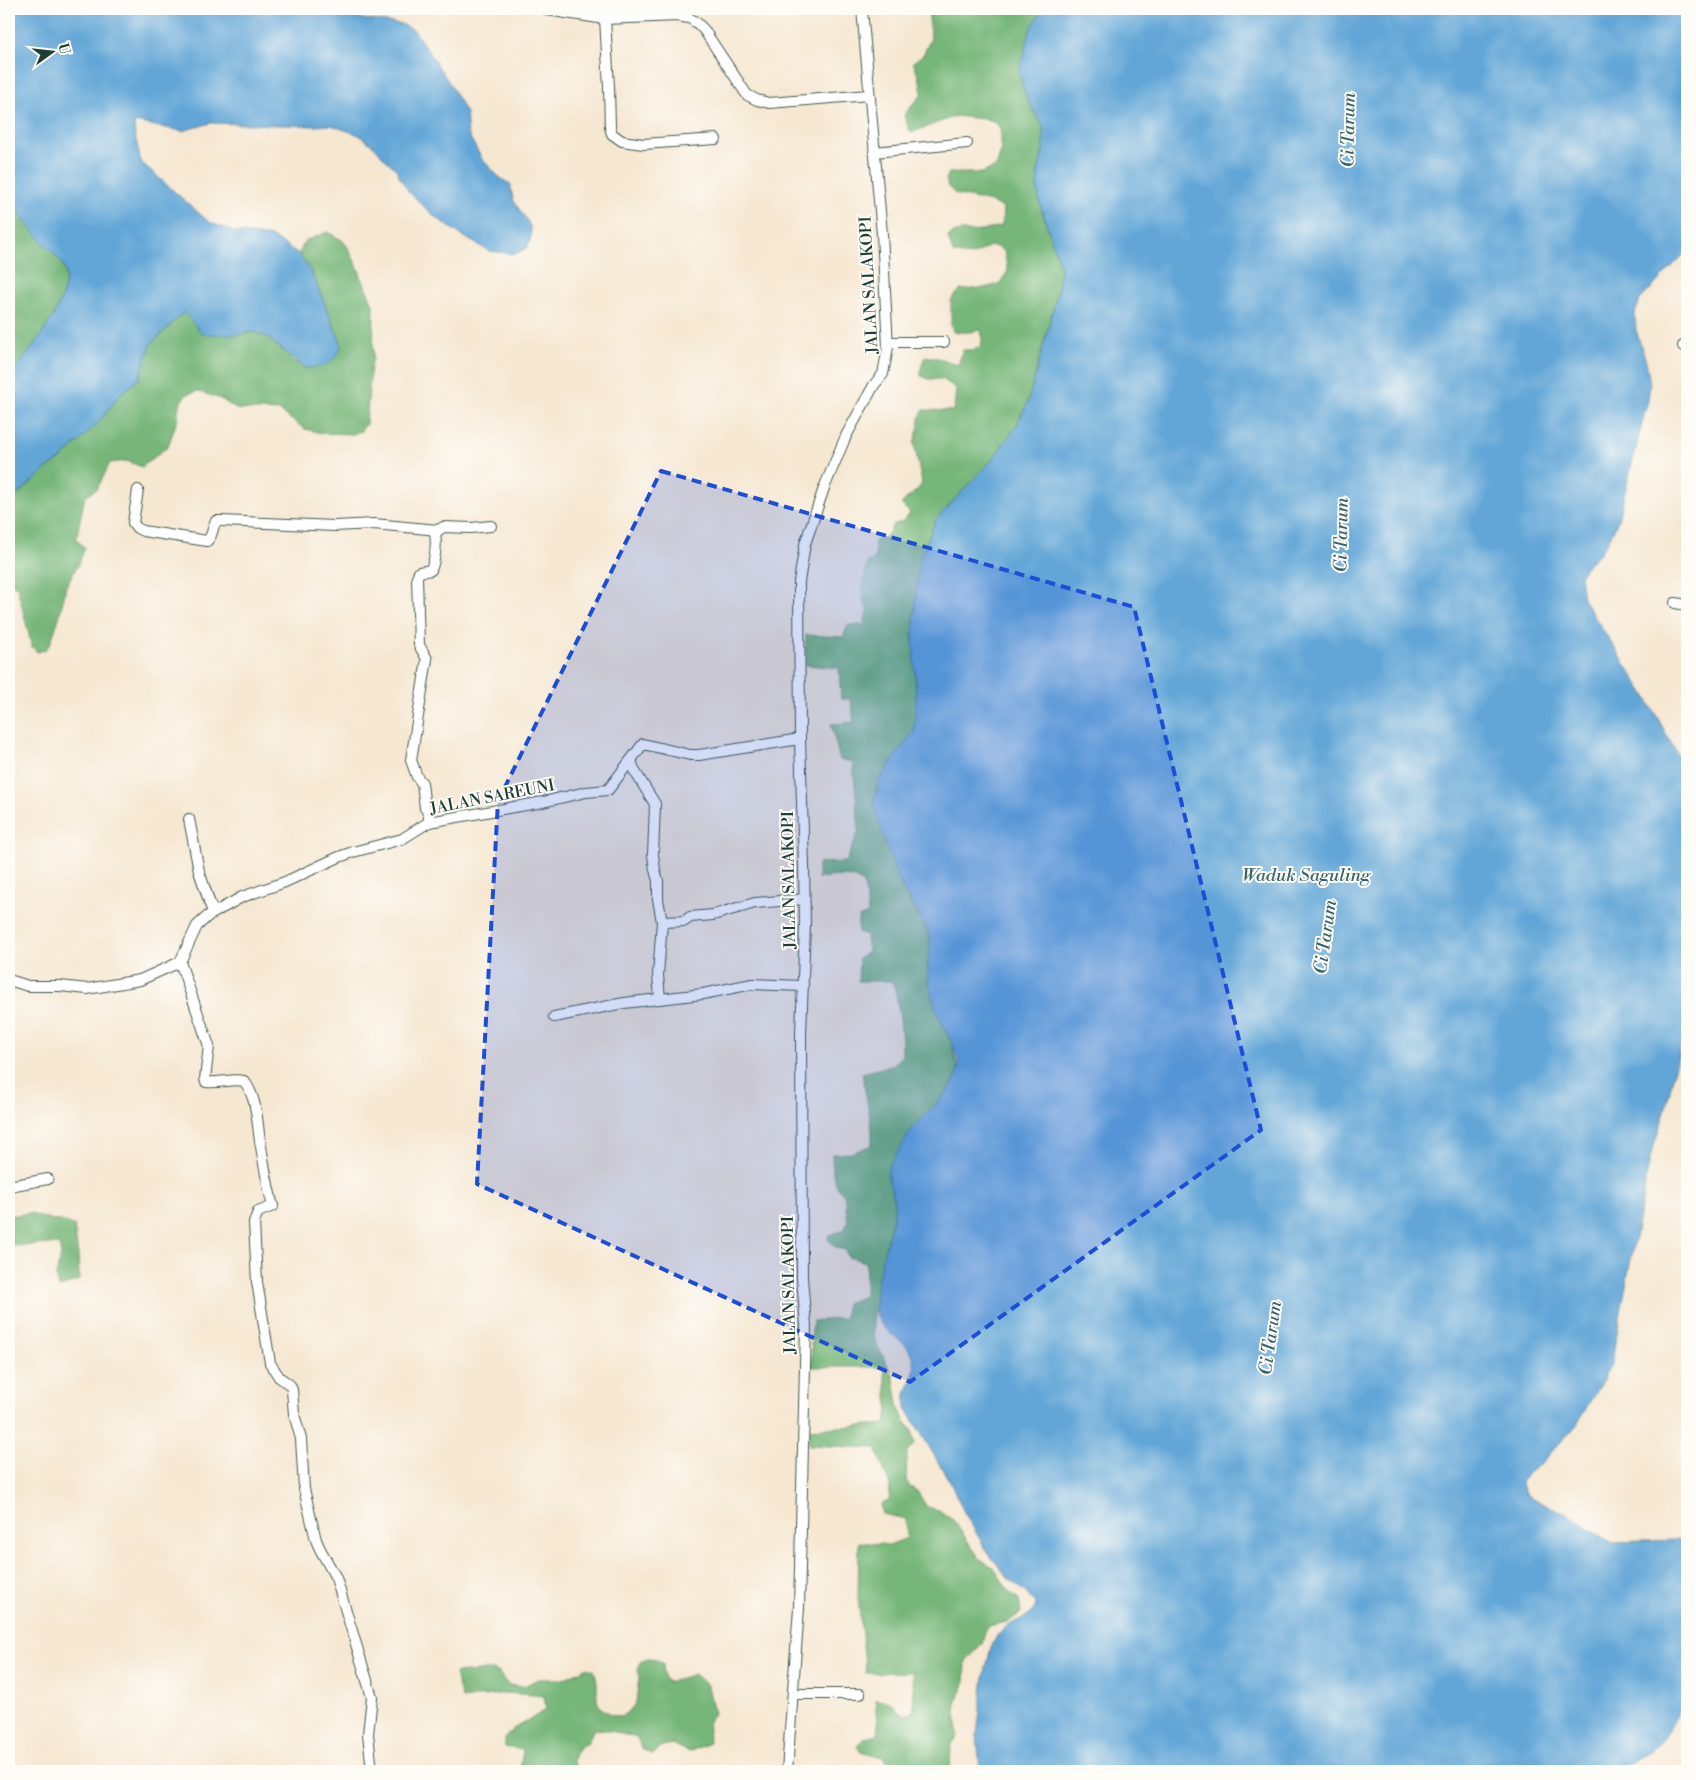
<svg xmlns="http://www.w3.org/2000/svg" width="1696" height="1780" font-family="'Libre Bodoni',serif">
<rect width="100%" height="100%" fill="#fdfcf7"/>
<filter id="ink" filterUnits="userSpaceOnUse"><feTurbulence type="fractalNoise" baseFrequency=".02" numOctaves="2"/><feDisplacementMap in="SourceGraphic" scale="10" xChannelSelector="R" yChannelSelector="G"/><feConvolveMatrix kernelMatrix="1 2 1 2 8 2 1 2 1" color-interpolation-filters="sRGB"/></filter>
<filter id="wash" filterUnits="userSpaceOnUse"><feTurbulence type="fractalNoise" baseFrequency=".0096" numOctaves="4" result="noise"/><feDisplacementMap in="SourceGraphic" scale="20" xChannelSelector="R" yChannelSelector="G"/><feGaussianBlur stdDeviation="1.12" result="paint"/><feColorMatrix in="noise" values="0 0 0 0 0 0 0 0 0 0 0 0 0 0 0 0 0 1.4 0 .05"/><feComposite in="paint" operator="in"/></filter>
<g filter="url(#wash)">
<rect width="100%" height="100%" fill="#f6e7d1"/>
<g fill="#76b678" stroke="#4a7a56">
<path d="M928 9H1043L1030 30 1027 99 1043 126 1044 146 1038 172 1037 188 1040 204 1060 267 1058 291 1028 402 1015 428 919 561 913 635 916 694 914 732 900 749 879 781 874 799 876 811 901 885 930 937 931 950 928 962 929 978 935 1008 952 1044 958 1070 953 1082 933 1108 916 1124 889 1167 888 1179 895 1198 894 1212 880 1271 875 1302 876 1311 873 1313V1333L877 1345 893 1375 899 1408 904 1420 912 1430 915 1444 907 1453 906 1478 909 1486 917 1491 927 1507 939 1510 954 1521 980 1559 994 1568 1009 1592 1019 1599 1021 1613 1008 1622 987 1626 982 1643 966 1662 965 1684 956 1703 958 1736 951 1745 950 1771H898L882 1757 860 1751 857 1746 864 1738 878 1735 875 1700C887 1701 892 1700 898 1712L905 1715 914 1711 913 1672 866 1673 858 1597 859 1542 889 1545 907 1538 906 1519 882 1514 881 1504 889 1501 890 1486 876 1448 809 1445 807 1429 886 1424 888 1406 884 1367H812L811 1338 813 1321 845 1318 846 1303 865 1296 866 1262 848 1257 846 1250 836 1248 828 1239 829 1235 844 1230 848 1222 844 1194C831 1184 833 1169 832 1154L851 1153 872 1145V1130L862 1073 893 1065 902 1055C902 1029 899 1006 893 981H858L859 958 868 952 866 935 858 932V918L868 914C867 906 867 897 865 889 861 871 832 877 818 878V863L846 862 859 830 853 762 840 760 831 724 854 722 851 699H841L839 668 806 665V635L843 637 848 625H863L868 610C858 596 864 578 868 562H871C876 558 876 549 874 544L876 540 887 536 893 525 905 520 910 513 901 504C908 496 917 493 922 483L914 443 919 426V418L924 410 954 411 956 388 942 379H929L921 376C920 370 922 361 926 356L943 359 958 365 963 350C981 350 984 348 981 330L970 332H953L951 324V300L960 290 984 288 999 284 1008 271 1004 251C990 242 990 247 977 253 970 257 960 255 953 253L948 237C959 227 968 233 981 231 988 230 995 227 1002 226L1003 208 991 202 955 194 948 187 946 179 949 173H982L996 167 1001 151V134L999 126 991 120 956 116 913 132 910 131 904 115 922 94 920 80 913 62 923 55 931 38Z"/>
<path d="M9 198C20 217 35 233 49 249 54 254 61 260 64 267 76 296 28 355 9 375Z"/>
<path d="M327 232 342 240 347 246 357 266 374 307 373 358 371 366 366 424 361 431 353 434 321 433 305 429 279 411 236 409 221 399 197 391 186 395 181 402 178 409V418L168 446 142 467 127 461 110 463 97 489 85 496 76 539 85 548 78 565 66 586 59 618 50 644 45 650 37 652 32 647 17 587 9 583V518L14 498 46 469 61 459 99 422 119 395 139 379 151 344 184 312 233 335 253 332 267 336 295 362 305 368 342 345 311 272 299 254 305 241Z"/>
<path d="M30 1213C44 1220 60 1219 74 1226L78 1255 79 1280 58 1288 56 1276 61 1255 59 1244 9 1246V1216Z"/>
<path d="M648 1659 657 1660 663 1664 664 1678 668 1682 695 1674 708 1686 714 1713 708 1723 709 1743 689 1752 672 1744 662 1746 653 1755 642 1749 637 1738 608 1730 594 1729 587 1743C578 1747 575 1751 573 1761L579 1771H520L523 1750 505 1747V1738L513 1729 546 1710 544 1696 506 1693 462 1699 455 1673 492 1670 499 1673 508 1685 524 1686 538 1679H563L586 1668 594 1670C604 1696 583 1706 621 1717L632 1708 636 1702 639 1678 638 1670 640 1662Z"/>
</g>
<g fill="#62a6d7" stroke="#407286">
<path d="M9 9H329L364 19 401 24 414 30 450 84 466 113 468 134 482 159 499 177 511 185C511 190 512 196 514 201 524 219 538 226 527 248L515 254 489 251 464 237 434 216 409 192 400 178 396 169 383 157 375 147 359 135 331 125 316 126 211 123 182 131 134 122 135 135 141 162 209 222 235 232 272 237 299 254 311 272 342 345C336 363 323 369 305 368L266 336 253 332 233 335 202 334 184 312 151 344 139 379 119 395 99 422 61 459 46 469 14 498 9 518V375C28 355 76 296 64 267 61 260 54 254 49 249 35 233 20 217 9 198Z"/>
<path d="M1043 9H1687V251L1640 300 1635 313 1636 330 1646 361 1650 383 1648 400 1618 520 1610 538 1600 553 1585 567 1580 576 1583 599 1644 693 1680 759 1687 779V1004L1685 1027 1665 1111 1650 1158 1611 1365 1576 1426 1545 1459 1525 1476 1522 1480 1521 1484 1524 1492 1532 1499 1566 1513 1611 1542 1676 1540 1687 1542V1689C1681 1706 1674 1724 1663 1739 1655 1750 1624 1766 1610 1771H980L977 1734 984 1676 991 1647 998 1634 1007 1626 1031 1614 1035 1608V1603L1025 1592 1008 1578 988 1553 964 1512 950 1482 906 1408C902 1389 917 1379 914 1361 909 1337 883 1337 877 1316 870 1289 889 1240 894 1212 897 1194 883 1178 890 1164 898 1151 907 1135 917 1123 930 1109 955 1089 958 1070 961 1052 940 1024 935 1006 931 993 926 976 928 962 929 953 932 945 929 936 924 918 910 903 902 886 891 865 883 834 876 811L874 799 879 781 900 749 914 732 916 694 913 635 919 561 936 519 991 461 1015 428 1028 402 1058 291 1060 266 1040 204 1037 188 1038 172 1044 146 1043 127 1027 99 1019 73 1030 30Z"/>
</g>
</g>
<g filter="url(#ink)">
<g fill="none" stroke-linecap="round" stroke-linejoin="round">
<defs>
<g id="minor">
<path d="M547 10 605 19 677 16 689 18 697 23 704 30 747 95 757 100 769 103 869 95"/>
<path d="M605 19 609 87 610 127 612 134 622 141 643 144 716 139"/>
<path d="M874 152 967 143"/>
<path d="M888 342H944"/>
<path d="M1683 346 1687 347"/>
<path d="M138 490 133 523 137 528 143 531 207 541C213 536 212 528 216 521H221L335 526 374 524 438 530"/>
<path d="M1675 603 1687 605"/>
<path d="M631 760 634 770 655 804 653 855 655 870 658 881V899L662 922 658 975 660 999"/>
<path d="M189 819 199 871 213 913"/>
<path d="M429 822V814L425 808 422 783 417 777 411 760 427 659 419 645 417 577 419 572 431 570C435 560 437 544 435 533L443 527 471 528 491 526"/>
<path d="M662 922 685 921 690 917 713 915 755 903 804 899"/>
<path d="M180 962 209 1046 205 1079 206 1082C219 1084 232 1078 244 1081 257 1097 257 1122 260 1141 264 1163 267 1185 273 1206L258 1212 254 1222 257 1282 270 1363 279 1377 290 1385 292 1390 294 1414 301 1439 304 1489 316 1540 320 1549 336 1578 372 1697 368 1734 372 1771"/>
<path d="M180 962 197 926 208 916 242 897 285 882 339 857 353 852 402 839 429 822 543 802 586 792 608 790 643 744 690 755H699L800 739"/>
<path d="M9 980 28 986H60L87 989 140 980 180 962"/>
<path d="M554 1017 624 1003 703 994 752 984 803 986"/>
<path d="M9 1186 48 1179"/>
<path d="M794 1694H860"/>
<path d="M787 1771 799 1608 806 1326 802 1278 801 1033 805 925 804 865 800 739 799 582 805 544 824 488 846 436 874 385 883 374 888 347 882 234 862 9"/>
</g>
</defs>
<use href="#minor" stroke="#3f564c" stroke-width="12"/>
<use href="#minor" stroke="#fff" stroke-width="10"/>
</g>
</g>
<path fill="#1d4ed8" fill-opacity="0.2" stroke="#1d4ed8" stroke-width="4" stroke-dasharray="10 6" stroke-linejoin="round" d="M661 471 1134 607 1261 1130 910 1382 477 1184 498 801Z"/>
<g text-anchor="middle" stroke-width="4" stroke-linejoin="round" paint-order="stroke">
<g font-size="16" fill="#1f3d34" stroke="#fdfcf7">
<text transform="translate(868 285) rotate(-93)" y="6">JALAN SALAKOPI</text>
<text transform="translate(492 796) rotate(-11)" y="6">JALAN SAREUNI</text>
<text transform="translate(788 880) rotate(-91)" y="6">JALAN SALAKOPI</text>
<text transform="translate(788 1285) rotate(-91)" y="6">JALAN SALAKOPI</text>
</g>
<g font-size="18" font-style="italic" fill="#36626d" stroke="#fdfcf7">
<text transform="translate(1348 130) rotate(-89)" y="6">Ci Tarum</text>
<text transform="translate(1341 535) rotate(-89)" y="6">Ci Tarum</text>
<text x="1306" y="881">Waduk Saguling</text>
<text transform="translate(1325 937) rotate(-82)" y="6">Ci Tarum</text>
<text transform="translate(1270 1338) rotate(-82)" y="6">Ci Tarum</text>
</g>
</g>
<rect width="1696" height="1780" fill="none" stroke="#fdfcf7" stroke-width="30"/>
<g transform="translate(52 52) rotate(75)" stroke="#fdfcf7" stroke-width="4" paint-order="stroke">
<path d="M0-4L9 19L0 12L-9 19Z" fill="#1f3d34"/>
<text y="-8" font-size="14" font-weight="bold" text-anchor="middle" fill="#1f3d34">U</text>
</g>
</svg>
